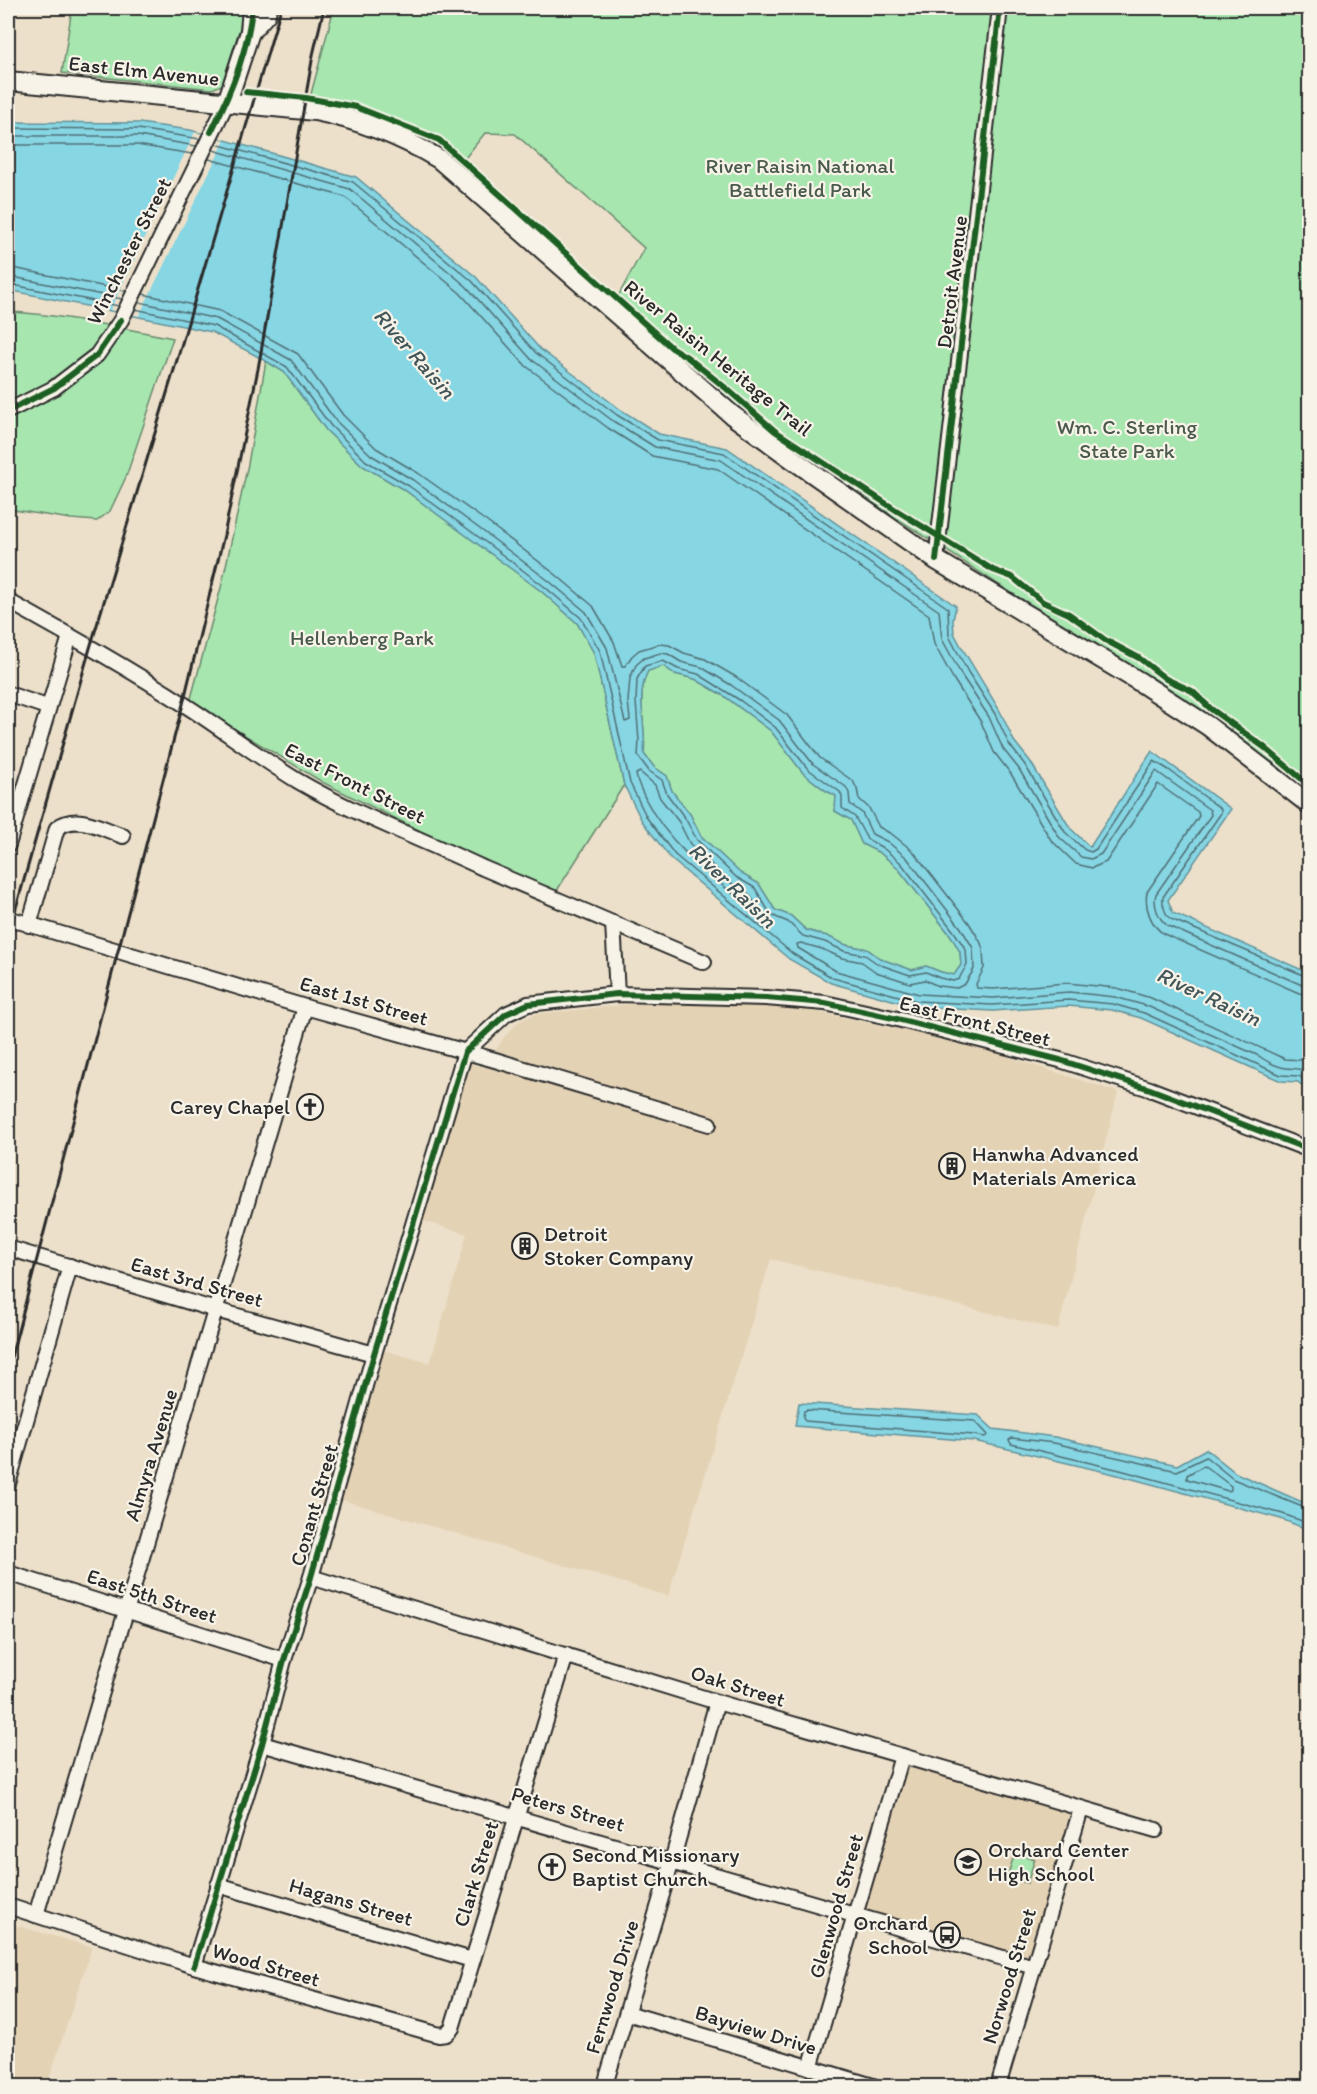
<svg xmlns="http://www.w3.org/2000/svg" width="1317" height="2094" font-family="Itim,sans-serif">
<rect width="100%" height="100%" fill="#ece0ca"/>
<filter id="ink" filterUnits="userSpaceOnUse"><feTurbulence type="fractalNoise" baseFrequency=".0167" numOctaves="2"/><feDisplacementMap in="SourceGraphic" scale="12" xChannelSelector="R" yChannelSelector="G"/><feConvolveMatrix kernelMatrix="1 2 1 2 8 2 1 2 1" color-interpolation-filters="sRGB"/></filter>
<g filter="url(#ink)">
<g fill="#e4d2b5">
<path d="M722 1000 785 1005 921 1034 996 1053 1118 1092 1058 1330 771 1259 668 1596 339 1499 382 1350 430 1363 467 1234 423 1221 469 1063 485 1068 504 1037 518 1022 535 1014 643 1003Z"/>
<path d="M905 1764 1074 1813 1031 1962 863 1911Z"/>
<path d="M8 1923 92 1947 47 2086H8Z"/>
</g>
<g fill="#a7e6af" stroke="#69886d" stroke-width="1.5">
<path d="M72 8H246L222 85 212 89 62 73Z"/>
<path d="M334 8H1309V786L770 436 615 302 644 248 515 134 485 133 458 167C411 126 369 112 308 105Z"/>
<path d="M8 312C63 314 119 328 173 338L126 477 110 511 97 521 71 519 8 509Z"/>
<path d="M266 361 284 372 326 430 363 466 406 491 472 539 541 591 577 623 594 653 624 785 556 892 483 862 324 783 190 702 222 584 248 464Z"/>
<path d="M663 666 675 674 695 679 724 696 771 731 803 773 825 790 836 796 835 811 851 820 862 844 880 853 897 867 951 936 960 952 961 965 954 975 941 972 926 966 912 970 881 959 867 949 846 945 827 936 806 930 791 916 775 910 759 884 740 873 701 836 690 814 672 791 667 776 654 767 644 754C647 727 635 695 648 671Z"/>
<path d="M1015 1853 1035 1859 1027 1883 1007 1877Z"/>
</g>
<g fill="#87d6e4" stroke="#62929a" stroke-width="1.5" fill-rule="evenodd">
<path d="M8 122 139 123 190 130 356 177 476 277 540 349 621 410 659 434 727 448 956 606 953 620 954 633 962 648 1000 711 1014 741 1030 761 1070 828 1090 847 1152 751 1231 809 1168 900 1173 913 1309 973V1092L1298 1082 1281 1081 1141 1018 1112 1010 1068 1006 993 1011 917 1007 831 983 789 959 671 859 642 821 624 785 594 653 577 623 541 591 406 491 363 466 326 430 284 372 266 361 212 332 8 290ZM663 666 675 674 695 679 724 696 771 731 803 773 825 790 836 796 835 811 851 820 862 844 880 853 897 867 951 936 960 952 961 965 954 975 941 972 926 966 912 970 881 959 867 949 846 945 827 936 806 930 791 916 775 910 759 884 740 873 701 836 690 814 672 791 667 776 654 767 644 754C647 727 635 695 648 671Z"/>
<path d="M799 1403 978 1415 993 1429 1055 1437 1177 1465 1206 1449 1236 1473 1309 1505V1530L1281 1519 1118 1475 974 1441 795 1426Z"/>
</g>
<path fill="#ece0ca" d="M195 132 225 140 139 316 110 310Z"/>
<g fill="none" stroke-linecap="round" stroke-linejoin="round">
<g stroke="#506f75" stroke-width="1.5">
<path d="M8 128 138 129 200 139"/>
<path d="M8 136H138L196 146"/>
<path d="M216 144 353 182 472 281 536 353 617 415 658 440 724 453 948 608 949 636 968 672 995 714 1009 744 1025 765 1065 832 1085 850 1091 852 1096 849 1154 761 1169 770 1221 809V813L1163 897C1162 904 1165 915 1171 919L1310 978"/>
<path d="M8 145H137L192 154"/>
<path d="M213 150 350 189 466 286 531 359 613 421 655 447 721 460 939 611 942 639 962 676 989 717 1003 749 1019 769 1059 837 1081 857 1091 859 1101 854 1156 771 1210 810 1211 815 1156 894C1153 905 1158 919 1168 926L1302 985 1310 986"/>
<path d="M209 159 345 197 460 293 526 366 608 428 652 456 718 469 929 615 934 644 954 680 981 722 994 752 1011 774 1051 840 1076 864 1092 868 1106 862 1158 784 1198 812 1199 816 1147 892C1144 907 1151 926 1164 934L1299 993 1310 995"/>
<path d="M8 267 126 291"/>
<path d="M8 276 122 299"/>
<path d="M8 284 119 306"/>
<path d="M143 294 220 311 298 354 343 415 376 448 418 473 486 521 555 574 593 606 614 642 622 666H625L632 656 639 650 660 644 669 645 684 653 705 659 736 677 787 715 820 758 853 781 857 789 859 799 869 808 879 827 893 835 913 851 969 923 980 941 983 949 984 968 976 984 977 988 993 989 1067 983 1117 988 1151 998 1285 1059 1301 1060 1310 1063"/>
<path d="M139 302 217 319 291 360 336 421 371 455 413 480 480 529 549 581 586 612 607 648 625 722 630 720 628 701 630 678 636 665 644 658 661 653 668 654 681 662 701 667 731 685 779 720 813 764 846 787 849 793 850 804 862 813 872 834 888 842 907 858 961 928 973 948 974 969 965 984 957 988 938 986 925 980 910 983 876 972 862 962 842 958 822 949 801 943 797 944 798 948 836 971 919 994 993 998 1069 992 1115 997 1147 1006 1259 1056C1266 1061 1273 1065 1281 1067 1292 1070 1300 1066 1310 1074"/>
<path d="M135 309 214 326 287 367 331 426 366 461 409 486 476 535 545 587 581 618 600 651 630 783 647 818 675 855 793 954 833 978 917 1001 992 1005 1068 1000 1113 1004 1144 1013 1281 1075 1299 1076 1310 1084"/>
<path d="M663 661 678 669 698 674 741 701 775 727 808 769 840 792 842 797V808L855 817 867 839 883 848 901 863 955 933 966 950 967 964 959 979 953 981 940 978 926 972 910 975 878 964 865 955 844 951 825 942 803 936 788 922 771 915 755 888 736 877 697 840 685 818 667 794 662 780 649 771 638 756 639 741 636 702 637 679 645 666Z"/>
<path d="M640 772 655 785 660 798 679 822 690 844 731 883 749 894 757 907V910H753C713 877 670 847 646 800 642 791 637 783 636 774Z"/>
<path d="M807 1410 975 1421 988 1435 985 1437 974 1435 805 1421 803 1417 804 1411Z"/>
<path d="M1203 1466 1206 1467 1231 1486V1490L1228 1491 1187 1479V1475Z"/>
<path d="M1310 1510 1233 1479 1206 1457 1177 1471 1054 1443 1012 1438 1009 1440 1011 1444 1120 1470 1283 1514 1310 1524"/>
</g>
<defs>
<g id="minor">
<path d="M8 411 54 388 97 355 121 320 227 102"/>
<path d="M936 560 1000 8"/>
<path d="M8 601C69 635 130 669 188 707 225 731 260 758 298 781 356 815 422 839 483 868L704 962"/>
<path d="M8 694 47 707"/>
<path d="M8 845 70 636"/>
<path d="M8 918 305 1007 495 1060 709 1124"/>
<path d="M613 923 617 994"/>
<path d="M29 925 57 828C77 813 101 828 123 836"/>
<path d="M8 1248 216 1310 374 1354"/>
<path d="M8 1484 70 1266"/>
<path d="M8 1573 284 1660"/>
<path d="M311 1577 717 1702 1156 1830"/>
<path d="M262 1744 1034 1967"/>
<path d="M218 1885 472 1960"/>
<path d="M8 1906 194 1966 439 2035 446 2034 452 2028 566 1655"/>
<path d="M36 1915 305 1007"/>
<path d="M194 1966 262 1744 284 1660 311 1577 374 1354 465 1052 506 1014 528 1004 617 994 766 998 825 1003 893 1018 1060 1060 1150 1089 1310 1150"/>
<path d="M627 2013 873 2086"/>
<path d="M810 2068 902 1756"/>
<path d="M607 2078 672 1861 717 1702"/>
<path d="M998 2086 1081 1809"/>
</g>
<g id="major">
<path d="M250 32 266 14 267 8"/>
<path d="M8 81 315 111C360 120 400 136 439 159L732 415 795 461 936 560 1140 682 1208 726 1310 805"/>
<path d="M227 102 250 32 252 8"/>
</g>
</defs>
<use href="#minor" stroke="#2b2b2b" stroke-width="18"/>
<use href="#major" stroke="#2b2b2b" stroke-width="22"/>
<use href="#minor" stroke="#f7f3e8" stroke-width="14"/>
<use href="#major" stroke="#f7f3e8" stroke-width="18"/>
<g stroke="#2b2b2b" stroke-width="3">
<path d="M8 936 90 648 177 360 281 8"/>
<path d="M8 1369 183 704 224 535 258 369 313 55 324 8"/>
</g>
<defs>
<g id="cycleway">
<path d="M246 92 306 98 356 107 439 140 672 348 687 357 727 389 775 431 896 510 993 570 1012 577 1043 602 1069 614 1105 640 1139 658 1166 679 1192 691 1211 709 1264 747 1310 786"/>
<path d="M211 132C231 93 248 51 252 8"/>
<path d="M8 411 54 388 97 355 121 320"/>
<path d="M936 560 1000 8"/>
<path d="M194 1966 262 1744 284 1660 311 1577 374 1354 465 1052 506 1014 528 1004 617 994 766 998 825 1003 893 1018 1060 1060 1150 1089 1310 1150"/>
</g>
</defs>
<use href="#cycleway" stroke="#f7f3e8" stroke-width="10"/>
<use href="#cycleway" stroke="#1b5e20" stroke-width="6"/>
</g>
</g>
<defs>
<symbol id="church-ring" viewBox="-11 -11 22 22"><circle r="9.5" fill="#f7f3e8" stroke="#2b2b2b" stroke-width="1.5"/><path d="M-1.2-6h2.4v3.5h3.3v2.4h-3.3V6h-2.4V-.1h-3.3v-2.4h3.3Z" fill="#2b2b2b"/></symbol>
<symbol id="building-ring" viewBox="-11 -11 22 22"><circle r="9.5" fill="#f7f3e8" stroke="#2b2b2b" stroke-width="1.5"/><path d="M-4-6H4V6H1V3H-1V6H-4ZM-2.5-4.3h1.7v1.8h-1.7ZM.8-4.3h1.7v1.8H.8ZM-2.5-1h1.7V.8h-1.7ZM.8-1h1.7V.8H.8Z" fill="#2b2b2b"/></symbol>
<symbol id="school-ring" viewBox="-11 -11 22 22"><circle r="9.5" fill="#f7f3e8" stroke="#2b2b2b" stroke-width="1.5"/><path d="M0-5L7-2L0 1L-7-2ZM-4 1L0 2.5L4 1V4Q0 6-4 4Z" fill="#2b2b2b"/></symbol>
<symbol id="bus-ring" viewBox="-11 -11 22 22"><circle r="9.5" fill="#f7f3e8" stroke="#2b2b2b" stroke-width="1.5"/><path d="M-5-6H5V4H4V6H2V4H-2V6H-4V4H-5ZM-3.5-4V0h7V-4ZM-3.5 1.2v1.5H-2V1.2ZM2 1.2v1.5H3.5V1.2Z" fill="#2b2b2b"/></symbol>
</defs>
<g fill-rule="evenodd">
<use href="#church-ring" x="295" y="1092" width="30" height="30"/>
<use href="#building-ring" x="937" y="1151" width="30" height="30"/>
<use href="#building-ring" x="510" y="1231" width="30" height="30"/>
<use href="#school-ring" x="953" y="1847" width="30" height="30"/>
<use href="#church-ring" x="537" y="1852" width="30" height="30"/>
<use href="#bus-ring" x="932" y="1920" width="30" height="30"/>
</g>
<g text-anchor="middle" stroke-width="4.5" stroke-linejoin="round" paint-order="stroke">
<g font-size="21" fill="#2b2b2b" stroke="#f7f3e8">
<text transform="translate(144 71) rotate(6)" y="7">East Elm Avenue</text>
<text transform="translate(129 251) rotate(-63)" y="7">Winchester Street</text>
<text transform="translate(952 282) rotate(-83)" y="7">Detroit Avenue</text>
<text transform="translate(718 358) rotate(39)" y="7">River Raisin Heritage Trail</text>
<text transform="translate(355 783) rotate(27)" y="7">East Front Street</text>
<text transform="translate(364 1001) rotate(16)" y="7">East 1st Street</text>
<text transform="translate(975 1021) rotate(14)" y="7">East Front Street</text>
<text transform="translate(197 1282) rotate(16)" y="7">East 3rd Street</text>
<text transform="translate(151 1455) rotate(-73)" y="7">Almyra Avenue</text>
<text transform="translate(314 1505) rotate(-74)" y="7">Conant Street</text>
<text transform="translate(152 1596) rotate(18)" y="7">East 5th Street</text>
<text transform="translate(738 1686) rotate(17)" y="7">Oak Street</text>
<text transform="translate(568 1809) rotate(16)" y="7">Peters Street</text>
<text transform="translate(476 1874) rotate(-73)" y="7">Clark Street</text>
<text transform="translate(351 1902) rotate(16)" y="7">Hagans Street</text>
<text transform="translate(836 1906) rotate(-74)" y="7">Glenwood Street</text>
<text transform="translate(266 1965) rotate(16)" y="7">Wood Street</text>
<text transform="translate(1009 1976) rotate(-73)" y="7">Norwood Street</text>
<text transform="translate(612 1987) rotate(-73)" y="7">Fernwood Drive</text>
<text transform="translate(756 2030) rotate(17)" y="7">Bayview Drive</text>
</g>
<g font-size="21" fill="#4a5a4c" stroke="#f7f3e8">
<text x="800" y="173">River Raisin National<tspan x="800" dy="24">Battlefield Park</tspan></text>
<text x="1127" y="434">Wm. C. Sterling<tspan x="1127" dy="24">State Park</tspan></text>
<text x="362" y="645">Hellenberg Park</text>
</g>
<g font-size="21" fill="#2b2b2b" stroke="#f7f3e8" text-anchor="start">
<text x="290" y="1114" text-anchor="end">Carey Chapel</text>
<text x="972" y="1161">Hanwha Advanced<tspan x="972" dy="24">Materials America</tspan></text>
<text x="544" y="1241">Detroit<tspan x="544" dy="24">Stoker Company</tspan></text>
<text x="988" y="1857">Orchard Center<tspan x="988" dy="24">High School</tspan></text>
<text x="572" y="1862">Second Missionary<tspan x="572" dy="24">Baptist Church</tspan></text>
<text x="928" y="1930" text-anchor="end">Orchard<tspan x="928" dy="24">School</tspan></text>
</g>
<g font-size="22" font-style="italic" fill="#425659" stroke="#f7f3e8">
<text transform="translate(415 353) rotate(49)" y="8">River Raisin</text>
<text transform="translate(733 885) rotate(44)" y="8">River Raisin</text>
<text transform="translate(1209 996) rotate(25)" y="8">River Raisin</text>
</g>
</g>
<rect width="1317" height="2094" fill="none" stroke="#f7f3e8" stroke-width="30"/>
<rect x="15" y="15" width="1287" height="2064" fill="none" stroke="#2b2b2b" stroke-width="2" filter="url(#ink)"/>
</svg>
